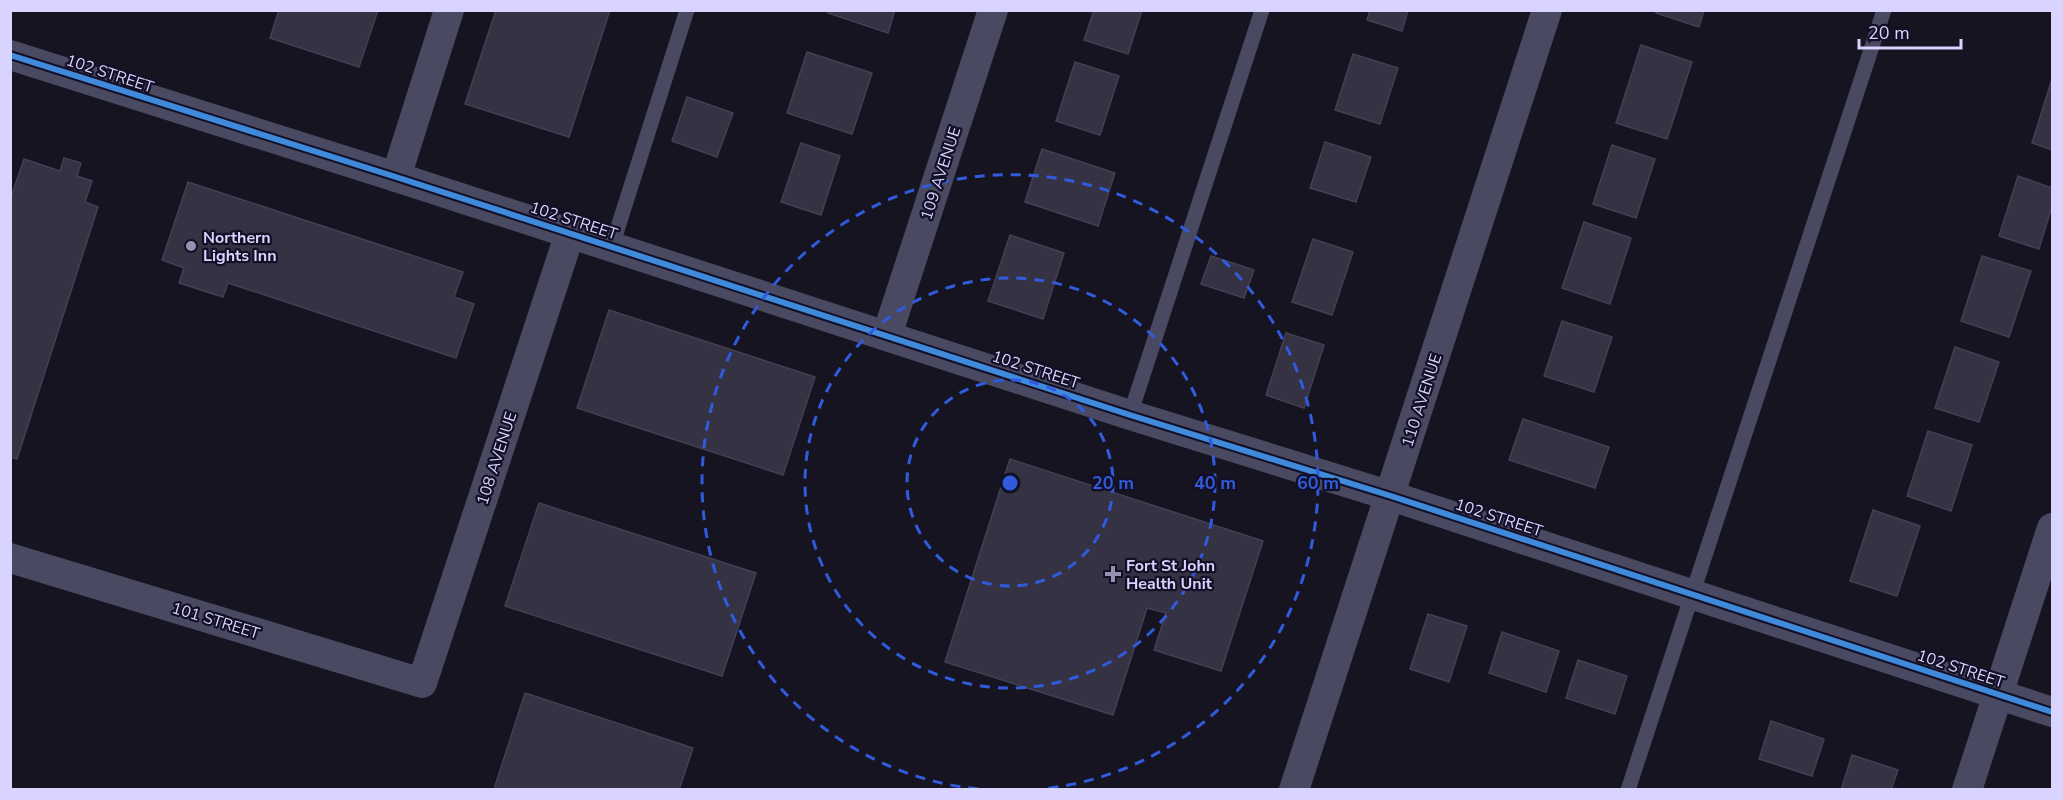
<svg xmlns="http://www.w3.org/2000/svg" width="2063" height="800" font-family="'Nunito Sans',sans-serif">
<rect width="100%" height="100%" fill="#161421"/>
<g fill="#343243" stroke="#433f54" stroke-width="1.5">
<path d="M279 10H378L359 67 270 38Z"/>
<path d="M496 10H610L569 137 465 104Z"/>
<path d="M828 10H895L888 33 828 13Z"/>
<path d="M1094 10H1142L1128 54 1084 40Z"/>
<path d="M1370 10H1408L1402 31 1367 20Z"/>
<path d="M1657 10H1704L1699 27 1656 13Z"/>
<path d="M1641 45 1692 62 1667 139 1616 123Z"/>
<path d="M807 52 872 73 852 134 787 113Z"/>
<path d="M1353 54 1398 68 1380 124 1335 110Z"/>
<path d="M1075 62 1119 76 1100 135 1056 121Z"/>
<path d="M2052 79V150L2032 143Z"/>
<path d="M687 97 733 113 717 157 672 141Z"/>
<path d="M1325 142 1371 157 1356 202 1310 188Z"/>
<path d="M801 143 840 156 821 215 781 202Z"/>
<path d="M1612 145 1655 159 1636 218 1593 204Z"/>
<path d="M1042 149 1115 173 1098 226 1025 202Z"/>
<path d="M64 158 81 163 77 176 92 181 85 202 98 207 17 459 10 457V200L24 159 60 171Z"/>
<path d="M2018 176 2052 188V206L2039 249 1999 236Z"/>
<path d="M188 182 463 272 454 297 474 304 456 358 228 283 223 297 179 283 184 268 162 260Z"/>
<path d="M1584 222 1631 238 1610 304 1562 288Z"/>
<path d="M1010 235 1064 253 1043 319 988 301Z"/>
<path d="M1313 239 1353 252 1332 315 1292 302Z"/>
<path d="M1211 256 1254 270 1244 298 1201 284Z"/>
<path d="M1982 256 2031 271 2009 337 1961 321Z"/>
<path d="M609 310 815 377 783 475 577 408Z"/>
<path d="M1562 321 1612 337 1594 392 1544 376Z"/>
<path d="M1286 333 1324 345 1304 408 1266 395Z"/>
<path d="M1955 347 1999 362 1979 422 1935 408Z"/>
<path d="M1523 419 1609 447 1595 488 1509 460Z"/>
<path d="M1928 431 1972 445 1951 511 1907 496Z"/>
<path d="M1010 459 1263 541 1221 671 1154 650 1166 613 1147 608 1113 715 945 662Z"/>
<path d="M539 503 756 573 722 676 505 606Z"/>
<path d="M1873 510 1920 526 1897 596 1850 581Z"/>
<path d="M1428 614 1467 626 1449 682 1410 669Z"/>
<path d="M1502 632 1559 651 1546 692 1489 673Z"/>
<path d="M1578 660 1627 676 1615 714 1566 698Z"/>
<path d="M525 693 693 748 679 790 494 789Z"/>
<path d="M1771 721 1824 739 1812 776 1759 759Z"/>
<path d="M1852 755 1898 770 1891 790H1841Z"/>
</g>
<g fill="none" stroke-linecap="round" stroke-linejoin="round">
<g stroke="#4a4962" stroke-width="15">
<path d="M612 246 687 10"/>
<path d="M1130 415 1262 10"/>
<path d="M1628 790 1884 10"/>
</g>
<g stroke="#4a4962" stroke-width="30">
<path d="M10 55 396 177 1130 415 1391 496 2052 712"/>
<path d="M396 177 449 10"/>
<path d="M887 335 993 10"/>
<path d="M10 558 422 683 570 233"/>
<path d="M1294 790 1547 10"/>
<path d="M1967 790 2052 528"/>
</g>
<defs>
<path id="cycleway" d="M10 55 396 177 1130 415 1391 496 2052 712"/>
</defs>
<use href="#cycleway" stroke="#130f26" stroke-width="10"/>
<use href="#cycleway" stroke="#408adc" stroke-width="6"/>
</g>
<g fill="none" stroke="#305bdc" stroke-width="3" stroke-dasharray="10 8">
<circle cx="1010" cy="483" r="103"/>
<circle cx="1010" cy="483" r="205"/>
<path d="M978 789A308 308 0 1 1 1042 789"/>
</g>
<g fill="#9591b1" stroke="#130f26" stroke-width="2">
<circle cx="191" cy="246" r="6"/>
<path d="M1110 565h6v6h6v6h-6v6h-6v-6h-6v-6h6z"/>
</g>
<g text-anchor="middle" stroke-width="4.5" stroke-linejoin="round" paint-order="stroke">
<g font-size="16" fill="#d9d4ff" stroke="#130f26">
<text transform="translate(110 73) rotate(18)" y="6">102 STREET</text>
<text transform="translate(940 173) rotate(-72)" y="6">109 AVENUE</text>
<text transform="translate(574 220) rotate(18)" y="6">102 STREET</text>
<text transform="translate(1036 369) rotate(18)" y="6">102 STREET</text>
<text transform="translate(1421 400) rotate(-72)" y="6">110 AVENUE</text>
<text transform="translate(496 458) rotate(-72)" y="6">108 AVENUE</text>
<text transform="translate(1499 517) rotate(18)" y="6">102 STREET</text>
<text transform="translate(216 620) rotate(17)" y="6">101 STREET</text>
<text transform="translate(1961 668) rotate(18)" y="6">102 STREET</text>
</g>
<g font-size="16" font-weight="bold" fill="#d9d4ff" stroke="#130f26" text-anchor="start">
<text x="203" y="243">Northern<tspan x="203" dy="18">Lights Inn</tspan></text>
<text x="1126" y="571">Fort St John<tspan x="1126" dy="18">Health Unit</tspan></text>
</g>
</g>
<circle cx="1010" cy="483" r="9" fill="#305bdc" stroke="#130f26" stroke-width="3"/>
<g font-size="18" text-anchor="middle" font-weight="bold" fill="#305bdc" stroke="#130f26" stroke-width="4.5" stroke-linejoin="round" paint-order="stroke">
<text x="1113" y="489">20 m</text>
<text x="1215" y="489">40 m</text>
<text x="1318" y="489">60 m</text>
</g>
<rect width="2063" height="800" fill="none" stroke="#d9d4ff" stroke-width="24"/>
<path d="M1859 39v9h102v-9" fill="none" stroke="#d9d4ff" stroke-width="3"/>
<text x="1868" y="39" font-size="18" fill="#d9d4ff" stroke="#130f26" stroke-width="4.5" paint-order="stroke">20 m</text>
</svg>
